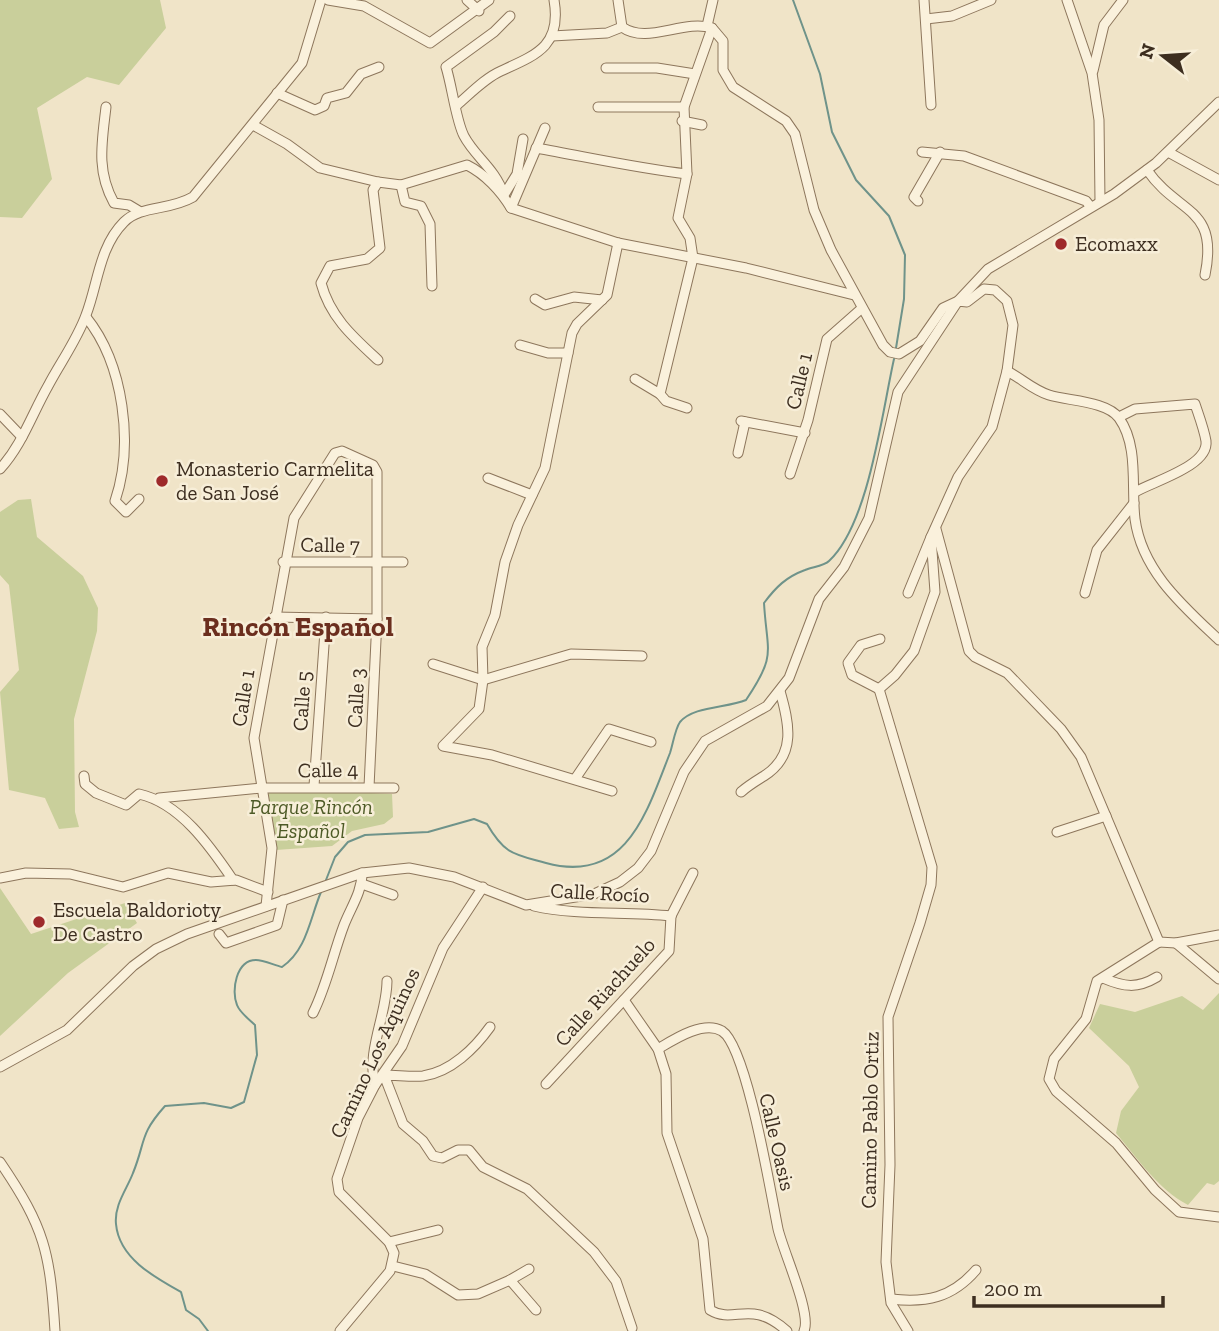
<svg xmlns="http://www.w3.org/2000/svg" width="1219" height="1331" font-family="'Zilla Slab',serif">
<rect width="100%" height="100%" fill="#f0e4c8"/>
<g fill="#c9cf9b">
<path d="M0 0H160L166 28 119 85 87 77 37 108 52 179 22 218 0 217Z"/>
<path d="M31 499 37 537 83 576 98 608 97 631 74 719 75 812 79 827 59 829 45 798 9 790 0 692 19 670 9 585 0 575V512L18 500Z"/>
<path d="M312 790 392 794 393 817 384 824 352 831 332 846 276 850 267 795 270 792Z"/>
<path d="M0 888 31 934 125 903 137 923 68 973 0 1036Z"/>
<path d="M1219 993V1181L1214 1185 1207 1183 1188 1205C1158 1189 1138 1159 1116 1133L1121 1111 1139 1087 1129 1066 1089 1028 1100 1004 1135 1012 1182 996 1203 1010Z"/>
</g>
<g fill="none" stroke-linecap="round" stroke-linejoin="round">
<g stroke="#6f938a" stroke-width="2">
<path d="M793 0 820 74 832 132 856 180 889 216 905 255 904 299 896 348"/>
<path d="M326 880 335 857 348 842 365 835 428 832 474 819 487 824C505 855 514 854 546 863 627 885 647 811 670 753 673 744 675 729 680 722 693 706 727 708 746 700 777 654 767 654 764 603 776 587 786 577 805 570 812 567 824 566 829 561 869 524 882 412 894 359"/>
<path d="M208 1331 199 1319 186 1310 181 1292C154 1277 119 1258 116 1224 114 1205 127 1189 133 1173 146 1141 139 1135 165 1106L204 1103 231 1108 244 1102 257 1055 255 1025C249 1019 240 1013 237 1005 231 991 236 960 256 960 263 960 274 965 282 967 307 950 310 918 321 892"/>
</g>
<defs>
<g id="minor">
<path d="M328 0 364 6 430 43 489 0"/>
<path d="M467 0 479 11"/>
<path d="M618 0 622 27C647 45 683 19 712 28L723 41V70L733 87 786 121 795 134 814 210 831 250 883 345 890 352 899 354 920 341 943 308 958 301 988 269 1114 194 1156 163 1219 102"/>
<path d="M924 0 931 105"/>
<path d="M1067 0 1092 73 1099 120 1100 201"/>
<path d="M510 16 494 32 446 67C452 86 456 121 464 136 475 157 495 168 504 195L517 174 523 139"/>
<path d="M926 19 952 16 991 0"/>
<path d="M707 26 713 0"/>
<path d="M552 36 607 33 622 27"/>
<path d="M606 68H657L695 74"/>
<path d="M1093 71 1104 25 1123 0"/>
<path d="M277 93 315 110 324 106 327 98 346 93 361 74 379 67"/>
<path d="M457 105C470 94 485 78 501 71 536 55 562 46 554 0"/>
<path d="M106 107C102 142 96 171 114 203L129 205 139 211"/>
<path d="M598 107H684"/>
<path d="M682 121 702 125"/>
<path d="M253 125 287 144 320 168 378 182 401 185 467 165C485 174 501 191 511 208L618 243 746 268 854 295"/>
<path d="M536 148C587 157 636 168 687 174"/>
<path d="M922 152 964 156 1086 201 1090 206"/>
<path d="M1168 152 1219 180"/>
<path d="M1147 170C1178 215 1219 206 1205 275"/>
<path d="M378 182 373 190 380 248 367 259 330 266 321 283C330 317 353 337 378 360"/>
<path d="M401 185 405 202 421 206 430 224 432 286"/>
<path d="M918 201 914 197 940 152"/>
<path d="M511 208 545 128"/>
<path d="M535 299 545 305 574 297 602 300"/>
<path d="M86 317C124 364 134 445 115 501L126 512 139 499"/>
<path d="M520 345 548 353H568"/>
<path d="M1007 371C1021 378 1033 390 1049 395 1068 401 1107 401 1119 418 1139 446 1131 487 1135 519 1142 571 1183 606 1219 640"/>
<path d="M635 379 660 394"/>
<path d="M687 408 666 401 660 394 693 258 690 238 678 218 687 174 684 107 712 28"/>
<path d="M0 414 22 437"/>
<path d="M1119 417 1135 409 1195 404C1199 416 1204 429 1206 441 1209 466 1154 481 1135 492"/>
<path d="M741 421 805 433"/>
<path d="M738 453 745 422"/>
<path d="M0 469C22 445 32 414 48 386 60 363 77 340 86 315 98 284 99 247 124 222 141 205 169 211 193 197L302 63 321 0"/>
<path d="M790 474 808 420 827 339 861 309"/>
<path d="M488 478 532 495"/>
<path d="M936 529 969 651 975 657 1007 673 1061 729 1081 757 1159 942"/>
<path d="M283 562H403"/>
<path d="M908 593 931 537"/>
<path d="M1085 593 1097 550 1134 503"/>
<path d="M274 617 377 619"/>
<path d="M433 664 483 680 571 654 642 656"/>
<path d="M879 689 932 867 931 885 920 923 888 1017 890 1165 886 1262 891 1303 908 1331"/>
<path d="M879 689 852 675 848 663 861 645 880 639"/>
<path d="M84 776 85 784 96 793 126 805 139 794C180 803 210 846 233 880"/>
<path d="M575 779 609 729 651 742"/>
<path d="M314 786 326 617"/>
<path d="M612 791 492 755 443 746 479 709 483 680 482 647 495 615 505 562 518 525 545 468 572 333 577 324 607 295 618 243"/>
<path d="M741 792C749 785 756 781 764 776 797 755 789 723 780 691"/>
<path d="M159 798 262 788H394"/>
<path d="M1057 832 1106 816"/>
<path d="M0 878 26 873 70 874 123 887 168 873 211 882 236 880 268 892"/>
<path d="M362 884 393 895"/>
<path d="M266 906 272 848 254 738 294 518 335 453 342 451 373 465 377 472V619L369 787"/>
<path d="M534 906C578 916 626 911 671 916"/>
<path d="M671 916 693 873"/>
<path d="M219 934 226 943 277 925 283 900"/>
<path d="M1159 942 1097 981 1086 1019 1054 1059 1049 1079 1056 1091 1116 1143 1155 1190 1179 1212 1219 1217"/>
<path d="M1159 942 1176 943 1219 935"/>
<path d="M1176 943 1219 979"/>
<path d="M1103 978C1124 987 1137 989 1157 977"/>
<path d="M624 1000 658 1049 666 1074 667 1133 703 1239 710 1310C735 1325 750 1298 787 1331"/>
<path d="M313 1013C327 985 333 954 344 925 351 907 362 892 362 873"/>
<path d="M490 1027C475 1048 451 1072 423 1076 411 1077 397 1075 384 1075L403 1124 423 1141 433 1156 442 1158 458 1150H469L483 1167 527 1189 594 1252 616 1281 632 1328"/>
<path d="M658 1049C673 1040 703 1020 722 1031 747 1047 771 1195 778 1229 783 1251 812 1314 804 1331"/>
<path d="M0 1067 67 1030 133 966 156 949 187 934 362 873 409 868 454 877 526 905 594 894 620 882 638 868 651 851 684 772 705 741 767 706 789 678 819 599 844 567 869 518 898 392 958 301 967 302 984 289 995 290 1007 301 1013 325 1007 371 992 427 958 477 931 537 935 592 914 651 895 675 879 689"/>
<path d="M546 1084 669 951 671 916"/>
<path d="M375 1085C366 1052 387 1014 387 981"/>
<path d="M0 1162C45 1228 50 1252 55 1331"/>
<path d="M389 1242 438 1230"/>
<path d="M393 1266 425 1274 458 1295 478 1294 510 1280"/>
<path d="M529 1269 510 1280 536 1310"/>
<path d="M891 1299C926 1303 952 1298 976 1270"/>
<path d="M340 1331 390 1271 394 1253 389 1242 339 1192 337 1179 358 1118 375 1085 402 1046 443 948 483 887"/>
</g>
</defs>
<use href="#minor" stroke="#8d765c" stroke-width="11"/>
<use href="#minor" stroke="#faf1dc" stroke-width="9"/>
</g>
<g fill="#9e2a2b" stroke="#f7eed8" stroke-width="2.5">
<circle cx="1061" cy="244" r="7"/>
<circle cx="162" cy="481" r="7"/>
<circle cx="39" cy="922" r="7"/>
</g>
<g text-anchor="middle" stroke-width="5" stroke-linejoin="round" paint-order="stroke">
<g font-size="21" fill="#3d2e20" stroke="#f7eed8" text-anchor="start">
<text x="1075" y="251">Ecomaxx</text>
<text x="176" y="476">Monasterio Carmelita<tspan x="176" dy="24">de San José</tspan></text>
<text x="53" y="917">Escuela Baldorioty<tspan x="53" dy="24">De Castro</tspan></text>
</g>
<g font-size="21" fill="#3d2e20" stroke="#f7eed8">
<text transform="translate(799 381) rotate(-77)" y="7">Calle 1</text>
<text transform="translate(330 545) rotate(1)" y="7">Calle 7</text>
<text transform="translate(243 698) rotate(-81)" y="7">Calle 1</text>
<text transform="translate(356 698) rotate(-87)" y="7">Calle 3</text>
<text transform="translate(302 701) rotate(-86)" y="7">Calle 5</text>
<text transform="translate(328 770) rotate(-1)" y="7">Calle 4</text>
<text transform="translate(600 893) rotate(3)" y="7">Calle Rocío</text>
<text transform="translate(605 992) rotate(-48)" y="7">Calle Riachuelo</text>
<text transform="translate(375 1053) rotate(-65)" y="7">Camino Los Aquinos</text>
<text transform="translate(870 1120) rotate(-89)" y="7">Camino Pablo Ortiz</text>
<text transform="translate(777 1142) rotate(77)" y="7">Calle Oasis</text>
</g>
<g font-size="21" font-style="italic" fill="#4d5a26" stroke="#f7eed8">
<text x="311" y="814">Parque Rincón<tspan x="311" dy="24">Español</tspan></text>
</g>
<g font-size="28" font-weight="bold" fill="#6b2e1e" stroke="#f7eed8">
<text x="298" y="636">Rincón Español</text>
</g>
</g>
<g transform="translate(1163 56) rotate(287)" stroke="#f7eed8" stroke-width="5" paint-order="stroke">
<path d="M0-5L12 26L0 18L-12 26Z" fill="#3d2e20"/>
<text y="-10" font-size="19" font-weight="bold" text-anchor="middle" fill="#3d2e20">N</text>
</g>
<path d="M974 1296v10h189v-10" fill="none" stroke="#3d2e20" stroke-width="3.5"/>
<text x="984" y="1296" font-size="21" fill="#3d2e20" stroke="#f7eed8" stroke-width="5" paint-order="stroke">200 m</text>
</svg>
